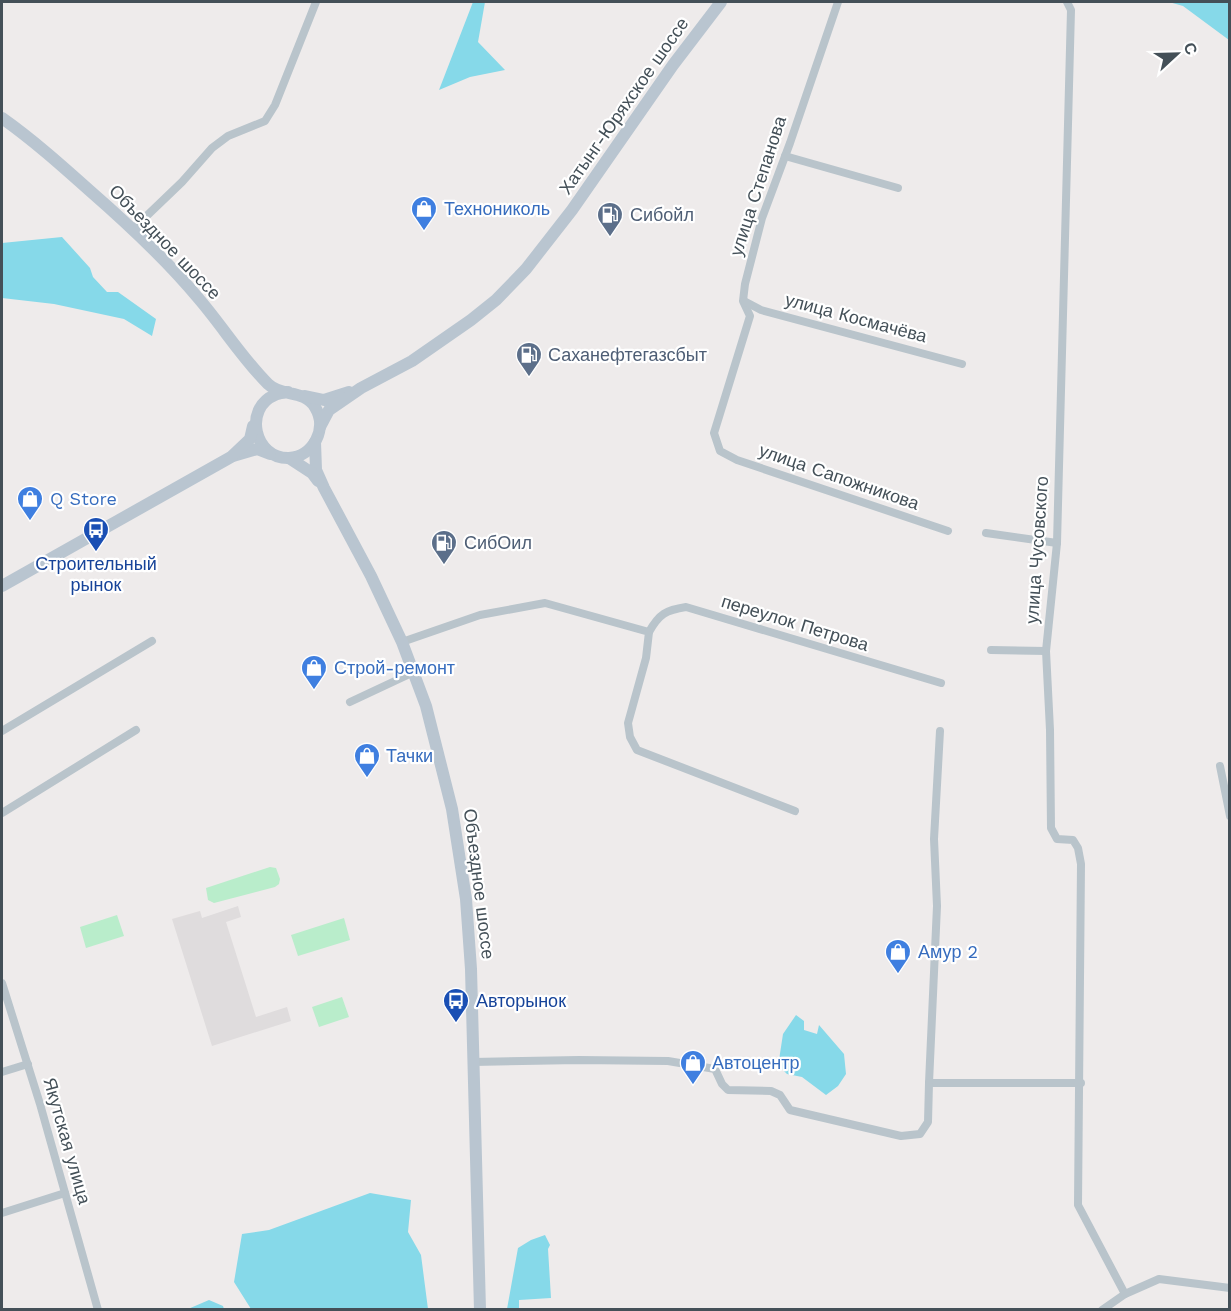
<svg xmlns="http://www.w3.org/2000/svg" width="1231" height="1311" font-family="'Work Sans',sans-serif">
<rect width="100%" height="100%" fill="#eeebeb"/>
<path fill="#dfdcdd" d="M238 906 241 917 226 922 256 1017 287 1007 291 1021 212 1046 172 919 200 911 202 918Z"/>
<g fill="#b9edcb">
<path d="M270 867 276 868 280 879 279 884 275 887 214 903 208 900 206 888Z"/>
<path d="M117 915 124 936 86 948 80 927Z"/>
<path d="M344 918 350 940 298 956 291 935Z"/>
<path d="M342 997 349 1017 319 1027 312 1007Z"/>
</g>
<g fill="#86d9e9">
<path d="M473 2H485L478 42 505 70 470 77 439 90Z"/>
<path d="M1169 2H1229V40L1183 6Z"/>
<path d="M62 237 90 268 93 277 107 292H118L156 319 152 336 124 319 54 304 2 298V243Z"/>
<path d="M796 1015 804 1021V1030L817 1034 819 1025 844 1054 846 1074 838 1086 826 1095 802 1077 787 1074 781 1068 779 1060 783 1034Z"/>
<path d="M370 1193 411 1200 408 1232 421 1255 428 1309H251L234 1282 242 1234 269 1230Z"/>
<path d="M545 1235 550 1245 548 1249 551 1298 519 1300V1309H507L518 1248 531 1240Z"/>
<path d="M209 1300 223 1306 224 1309H188Z"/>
</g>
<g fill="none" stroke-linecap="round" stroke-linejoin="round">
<g stroke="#b9c4cb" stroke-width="8">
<path d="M838 2 790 143 762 218 745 284 743 301 750 316 714 433 720 451 737 460 948 531"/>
<path d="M1067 2 1071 10 1057 543 1046 651 1050 730 1051 828 1057 839 1073 840 1078 848 1081 864 1078 1205 1125 1294"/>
<path d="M785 156 898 188"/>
<path d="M133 229 182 182 212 148 228 136 265 121 275 105 316 2"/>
<path d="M744 301 761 310 962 364"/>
<path d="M986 533 1057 543"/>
<path d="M649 632C659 614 666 610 686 607L941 683"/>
<path d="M402 642 480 615 545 603 649 632 646 658 628 723 630 737 637 750 795 811"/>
<path d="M991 650 1046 651"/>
<path d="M350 702 414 672"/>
<path d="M2 731 152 641"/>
<path d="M940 731 934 839 937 906 929 1083H1081"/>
<path d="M1220 766 1230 816"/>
<path d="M2 813 136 730"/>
<path d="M2 983 40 1104 98 1310"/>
<path d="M473 1062 579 1060 668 1061 715 1069 722 1084 728 1090 771 1091 780 1095 790 1110 901 1136 920 1134 928 1122 929 1083"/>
<path d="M2 1072 28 1064"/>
<path d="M2 1213 65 1193"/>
<path d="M1102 1310 1125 1294 1159 1279 1230 1288"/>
</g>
<g stroke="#b9c5d0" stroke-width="12">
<path d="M2 118C33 140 61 165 89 190 128 224 166 259 199 299 223 327 242 358 268 384 281 397 304 389 315 407 328 428 314 456 289 458 254 459 243 408 275 395 278 393 284 393 288 392"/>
<path d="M305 396 324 400 349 392"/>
<path d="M320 427 329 410 361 388 412 361 471 320 496 300 526 269 572 210 673 65 721 2"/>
<path d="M315 442 316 470 324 488 371 576 402 642 426 706 452 809 466 899 471 969 480 1310"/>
<path d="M233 456 257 449 270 454"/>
<path d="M289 458 312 473 318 481"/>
<path d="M2 586 231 457 250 439 253 426"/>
</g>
</g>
<defs>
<symbol id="shop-pin" viewBox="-11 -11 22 30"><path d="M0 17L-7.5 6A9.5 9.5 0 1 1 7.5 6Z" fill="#3f7fe0" stroke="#fff"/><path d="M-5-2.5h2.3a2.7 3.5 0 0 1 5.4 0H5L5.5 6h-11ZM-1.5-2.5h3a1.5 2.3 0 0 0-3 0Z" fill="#fff"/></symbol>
<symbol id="fuel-pin" viewBox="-11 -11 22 30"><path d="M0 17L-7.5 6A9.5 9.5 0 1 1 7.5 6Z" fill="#5c6f8a" stroke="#fff"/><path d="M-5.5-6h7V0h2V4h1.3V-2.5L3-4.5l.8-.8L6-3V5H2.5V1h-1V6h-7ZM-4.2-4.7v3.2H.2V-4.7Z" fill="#fff"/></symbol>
<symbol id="bus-pin" viewBox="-11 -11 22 30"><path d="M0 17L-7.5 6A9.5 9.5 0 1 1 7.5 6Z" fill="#1a4fb4" stroke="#fff"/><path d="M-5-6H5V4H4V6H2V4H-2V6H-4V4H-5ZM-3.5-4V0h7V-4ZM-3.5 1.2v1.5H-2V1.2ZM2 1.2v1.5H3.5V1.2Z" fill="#fff"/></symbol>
</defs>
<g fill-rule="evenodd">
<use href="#shop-pin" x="409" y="194" width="30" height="40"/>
<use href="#fuel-pin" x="595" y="200" width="30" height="40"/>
<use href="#fuel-pin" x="514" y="340" width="30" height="40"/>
<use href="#shop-pin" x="15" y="484" width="30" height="40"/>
<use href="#bus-pin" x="81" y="515" width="30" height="40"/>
<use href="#fuel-pin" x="429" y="528" width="30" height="40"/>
<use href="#shop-pin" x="299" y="653" width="30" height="40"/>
<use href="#shop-pin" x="352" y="741" width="30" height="40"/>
<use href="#shop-pin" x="883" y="937" width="30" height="40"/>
<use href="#bus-pin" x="441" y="986" width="30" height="40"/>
<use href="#shop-pin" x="678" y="1048" width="30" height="40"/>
</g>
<g text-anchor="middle" stroke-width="4.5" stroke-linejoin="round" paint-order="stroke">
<g font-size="18" fill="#445058" stroke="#fff">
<text transform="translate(624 106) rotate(-55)" y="6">Хатынг-Юряхское шоссе</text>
<text transform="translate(758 186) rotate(-72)" y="6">улица Степанова</text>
<text transform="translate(165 242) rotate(46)" y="6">Объездное шоссе</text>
<text transform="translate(856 318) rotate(15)" y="6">улица Космачёва</text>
<text transform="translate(839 477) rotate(19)" y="6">улица Сапожникова</text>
<text transform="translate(1037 550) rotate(-86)" y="6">улица Чусовского</text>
<text transform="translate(795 623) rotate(17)" y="6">переулок Петрова</text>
<text transform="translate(479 884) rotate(83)" y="6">Объездное шоссе</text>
<text transform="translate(67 1141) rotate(74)" y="6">Якутская улица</text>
</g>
<g font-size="18" fill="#366cbe" stroke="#fff" text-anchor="start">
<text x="444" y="215">Технониколь</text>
<text x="50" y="505">Q Store</text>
<text x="334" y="674">Строй-ремонт</text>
<text x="386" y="762">Тачки</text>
<text x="918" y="958">Амур 2</text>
<text x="712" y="1069">Автоцентр</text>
</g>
<g font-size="18" fill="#4e5e75" stroke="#fff" text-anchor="start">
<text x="630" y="221">Сибойл</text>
<text x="548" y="361">Саханефтегазсбыт</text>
<text x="464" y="549">СибОил</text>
</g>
<g font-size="18" fill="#164399" stroke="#fff">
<text x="96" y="570">Строительный<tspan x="96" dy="21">рынок</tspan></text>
<text x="476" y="1007" text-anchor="start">Авторынок</text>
</g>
</g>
<rect width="1231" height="1311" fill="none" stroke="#445058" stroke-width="6"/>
<g transform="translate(1177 54) rotate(68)" stroke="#ffffff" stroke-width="4.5" paint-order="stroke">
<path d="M0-4.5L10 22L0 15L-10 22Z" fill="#445058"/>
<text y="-9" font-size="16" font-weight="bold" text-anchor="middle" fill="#445058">С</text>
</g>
</svg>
